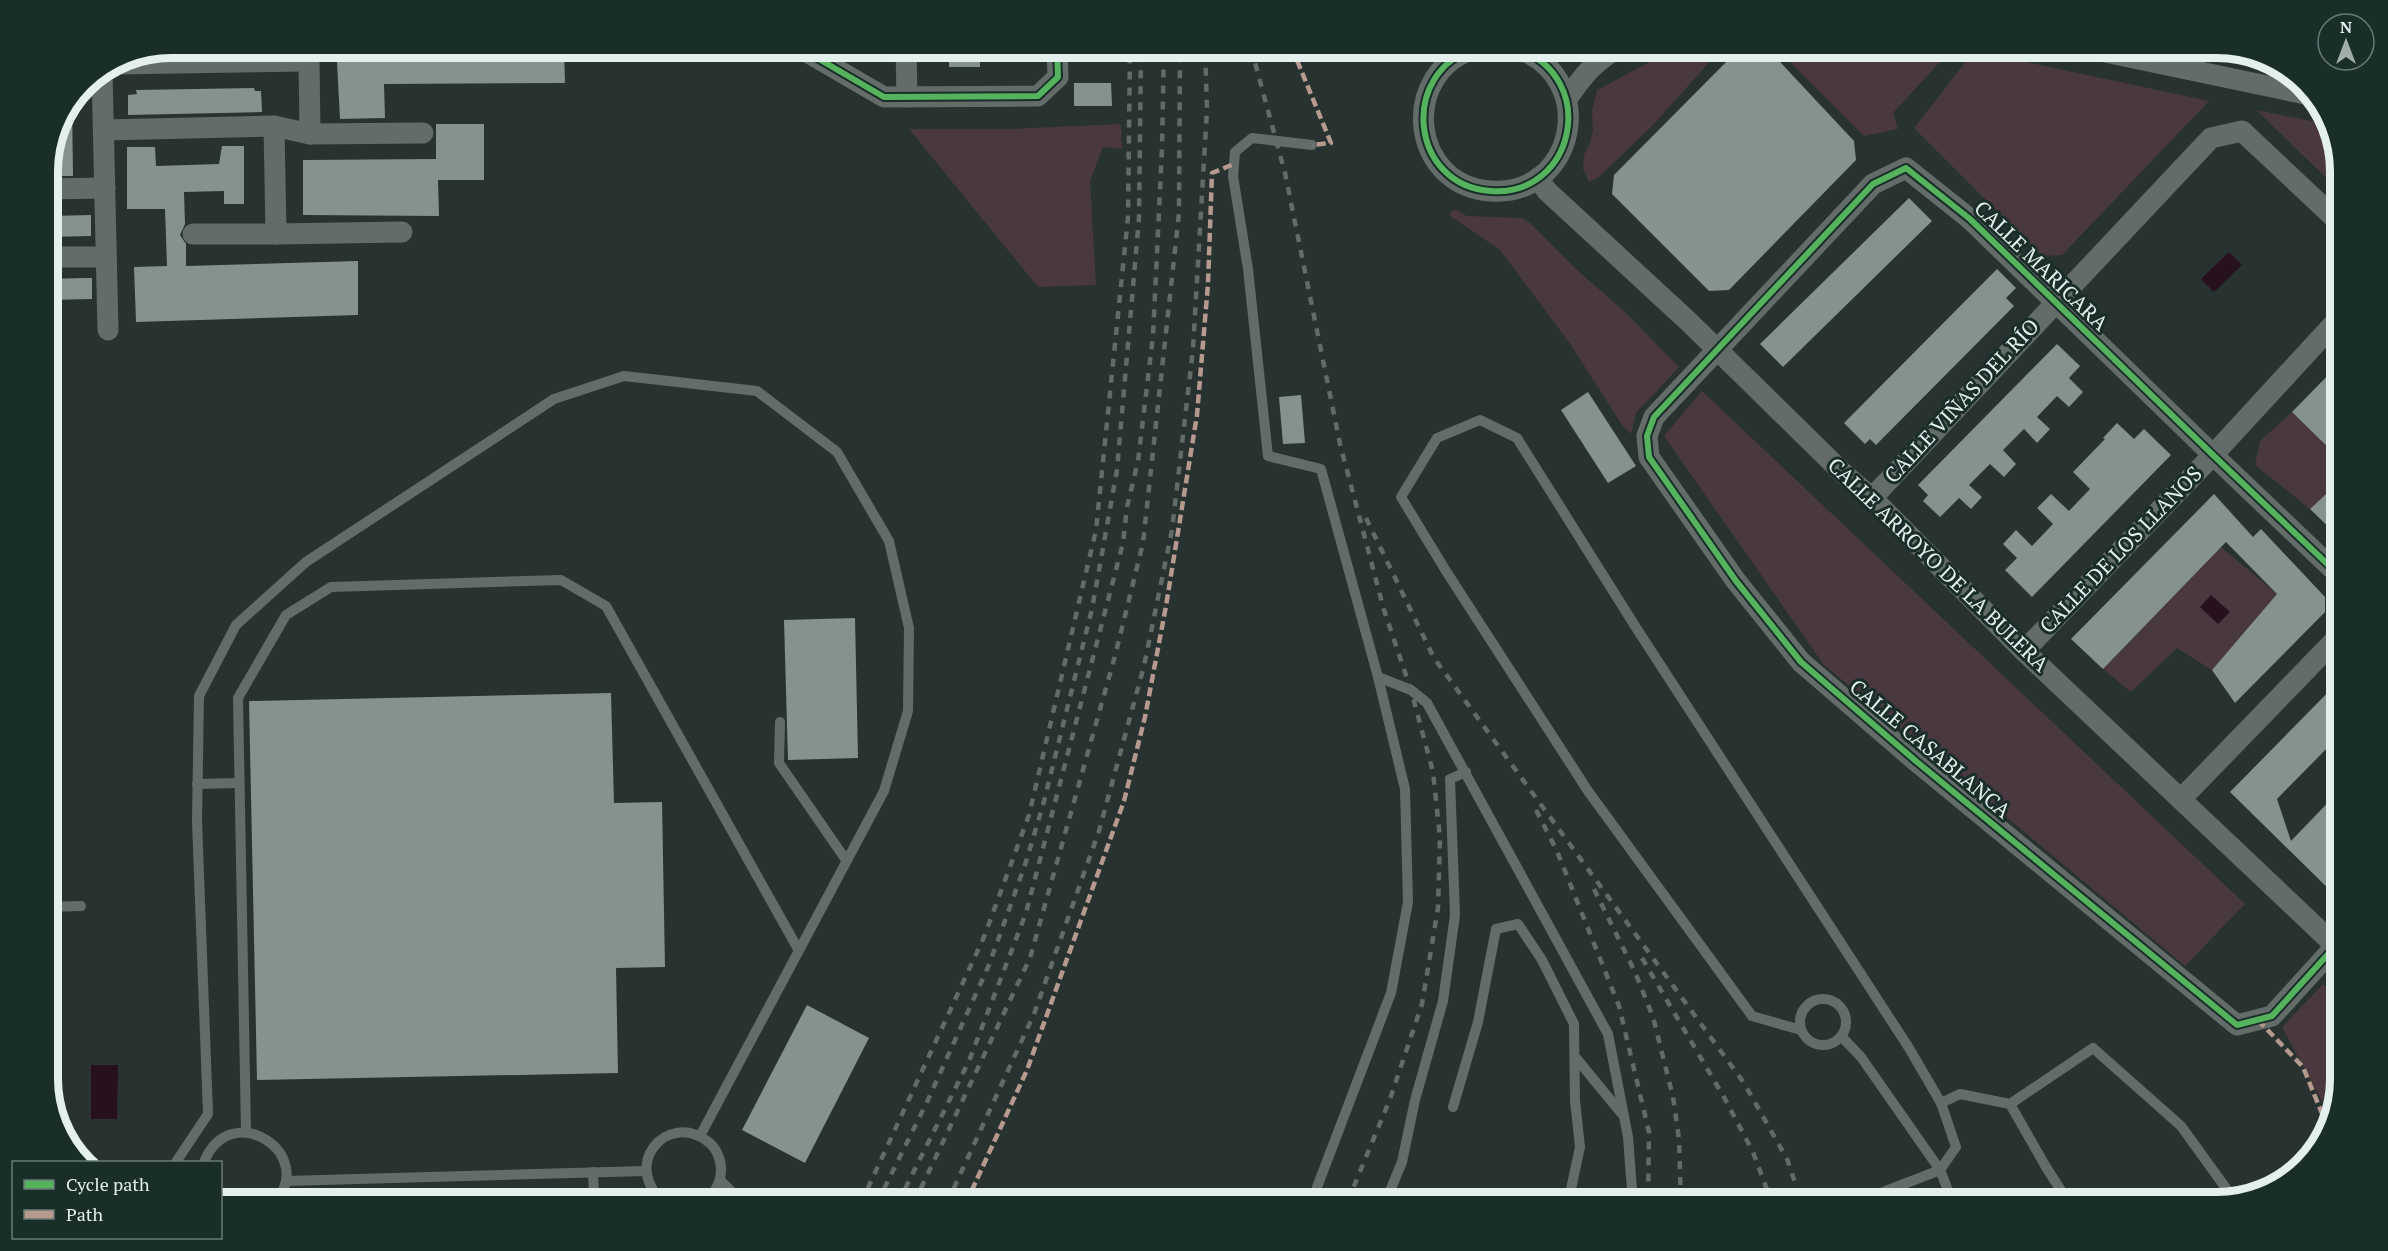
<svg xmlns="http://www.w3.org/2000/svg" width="2388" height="1251" font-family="'PT Serif',serif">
<rect width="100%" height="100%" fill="#283230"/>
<g fill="#493840">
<path d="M1682 48H1722L1654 124 1599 177 1589 182 1583 169 1584 155 1590 143 1593 130 1592 111 1597 90 1663 55Z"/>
<path d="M1776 48H1944L1951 50 1893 113 1898 129 1864 136Z"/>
<path d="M1974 51 2209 101 2062 255 2042 256 1914 128Z"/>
<path d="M2256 110 2326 124 2340 164V191Z"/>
<path d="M1121 124 1122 149 1103 147 1090 181 1096 285 1038 287 909 129H1009Z"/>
<path d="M1454 209 1467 216 1522 218 1530 223 1577 270 1625 312 1679 367 1636 413 1631 434 1622 425 1571 345 1500 250 1449 215Z"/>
<path d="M1702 391 2245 904 2185 966 1824 665 1664 436Z"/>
<path d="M2292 412 2340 459V481L2310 509 2255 465 2260 441Z"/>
<path d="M2221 547 2277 594 2212 670 2177 648 2131 692 2103 669Z"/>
<path d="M2323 984 2340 1000V1079L2331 1118 2282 1027Z"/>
</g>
<g fill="#27111c">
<path d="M2229 252 2242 265 2214 292 2201 279Z"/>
<path d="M2211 595 2230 612 2218 624 2200 607Z"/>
<path d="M91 1065H118L117 1119H91Z"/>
</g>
<g fill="#86928f">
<path d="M384 48H564L565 83 384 84 385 118 340 119 337 62H384Z"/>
<rect x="949" y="48" width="31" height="19"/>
<path d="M1000 48H1044L1045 62H1000Z"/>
<path d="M1740 48H1767L1854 141 1856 160 1729 290 1709 291 1612 194 1614 175Z"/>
<path d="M1074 83H1111L1112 106H1074Z"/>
<path d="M254 88 255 91H261L262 112 128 115V95L137 94 136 90Z"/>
<path d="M72 103 73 176H52V149L58 124Z"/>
<path d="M436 124H484V180H438L439 216 303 215V160L436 159Z"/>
<path d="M222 146H244V204H224V191L184 192 185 224 180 235 186 244V266L358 261V315L136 322 134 267 167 266 165 209H127V147H155L156 166 219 164Z"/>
<path d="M1909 198 1932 221 1783 367 1760 344Z"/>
<path d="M91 215V236L48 237V216Z"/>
<path d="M1997 269 2016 288 2006 298 2014 306 1876 445 1870 439 1865 444 1844 423Z"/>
<path d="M84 278H92V299L48 300V279Z"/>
<path d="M2057 344 2080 366 2069 378 2083 392 2069 407 2057 396 2037 417 2050 429 2037 443 2024 429 2003 450 2016 464 2004 477 1990 464 1969 485 1982 497 1971 509 1959 498 1940 517 1923 501 1928 495 1918 485Z"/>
<path d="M2340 363V459L2292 412Z"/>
<path d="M1588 392 1636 466 1608 483 1561 410Z"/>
<path d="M1301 395 1305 443 1283 444 1279 397Z"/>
<path d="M2117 423 2134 439 2144 429 2171 455 2032 597 2005 570 2017 558 2003 544 2016 530 2032 546 2053 524 2037 508 2051 494 2069 511 2090 489 2073 472 2105 439 2103 438Z"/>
<path d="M2340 481V538L2310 509Z"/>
<path d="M2214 494 2253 537 2261 529 2325 597V612L2235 703 2212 670 2277 594 2226 542 2103 669 2071 639Z"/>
<path d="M855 618 858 758 788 760 784 620Z"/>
<path d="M2340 680V735L2277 799 2291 841 2340 790V900L2230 792Z"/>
<path d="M611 693 614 803 662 802 665 967 616 968 618 1073 257 1080 249 701Z"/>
<path d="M807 1005 869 1038 805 1163 742 1130Z"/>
</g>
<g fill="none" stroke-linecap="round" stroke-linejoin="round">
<g stroke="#646c6a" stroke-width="10">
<path d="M1378 677 1411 690 1427 703 1608 1034 1628 1137 1633 1203"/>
<path d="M780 722 779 763 846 860"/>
<path d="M197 784 239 783"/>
<path d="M48 907 81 906"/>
<circle cx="1823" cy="1022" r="23"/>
<path d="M1801 1030 1752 1016 1588 791 1446 571 1401 497 1437 438 1480 420 1517 438 1635 626 1909 1048 1941 1103 1956 1147 1940 1170 1855 1203"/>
<path d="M1841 1036 1861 1057 1940 1170 1953 1203"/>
<path d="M1576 1058 1622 1114"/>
<path d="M1941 1103 1960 1094 2010 1104 2093 1048 2181 1126 2233 1198"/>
<path d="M2010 1104 2046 1167 2069 1203"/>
<path d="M1453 1107 1478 1022 1496 929 1518 924 1542 960 1574 1024 1575 1101 1580 1147 1568 1203"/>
<path d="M246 1132 238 698 286 615 331 587 561 580 606 606 798 949"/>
<path d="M176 1162 208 1114 197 821 199 696 236 625 306 562 554 399 624 376 757 391 837 452 889 541 909 628 908 711 884 791 700 1136"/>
<path d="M204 1162C231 1096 319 1155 274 1203"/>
<path d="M593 1172 594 1196 602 1203"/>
<path d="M720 1180 743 1203"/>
<path d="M286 1181 646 1171"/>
<path d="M665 1203C620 1166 666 1111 707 1141 716 1147 721 1159 721 1169 721 1185 714 1195 702 1203"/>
<path d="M1311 1203 1391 993 1408 902 1405 789 1378 677 1321 469 1268 456 1248 269 1233 176 1235 152 1252 138 1312 145"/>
<path d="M1385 1203 1402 1162 1415 1100 1443 1001 1455 915 1450 779 1466 772"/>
</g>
<g stroke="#646c6a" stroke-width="21">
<path d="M800 48 884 97 1038 96 1058 77 1057 48"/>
<path d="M906 48 907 97"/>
<path d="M1476 48C1398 72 1410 186 1491 191 1575 197 1601 77 1516 48"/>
<path d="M2086 48 2310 95"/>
<path d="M309 61 310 134 423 133"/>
<path d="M115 64 309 61V48"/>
<path d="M102 72 108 330"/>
<path d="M1567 99C1582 77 1595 60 1619 48"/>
<path d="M274 126 276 234 402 232"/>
<path d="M104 130 274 126 310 134"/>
<path d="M1538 178 1547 191 1689 322 1843 473 1872 498 2024 651 2340 950"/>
<path d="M48 189 105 188"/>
<path d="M193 234H276"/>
<path d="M48 257H106"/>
<path d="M1872 498 2211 138 2242 131 2340 223"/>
<path d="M2340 576 2213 455 1970 219 1906 168 1873 184 1654 417 1647 436 1649 457 1736 581 1801 662 1917 762 2237 1025 2272 1016 2340 941"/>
<path d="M2024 651 2213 455 2340 317"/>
<path d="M2181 799 2340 635"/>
</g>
<g stroke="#636b69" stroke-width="4.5" stroke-dasharray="8 8" stroke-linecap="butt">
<path d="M1251 48 1285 173 1340 444 1384 610 1411 690 1433 772 1440 838 1438 908 1422 1004 1390 1099 1347 1203"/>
<path d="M1366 518 1434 658 1744 1083 1787 1159 1802 1203"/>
<path d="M1536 810 1557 851 1619 1006 1649 1132 1648 1203"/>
<path d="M1594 889 1635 972 1653 1017 1673 1097 1679 1139 1681 1203"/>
<path d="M1642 958 1725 1099 1753 1152 1772 1203"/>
<path d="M861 1203 984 937 1029 815 1096 530 1128 217 1130 48"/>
<path d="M877 1203 927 1102 989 965 1025 865 1043 805 1092 609 1117 470 1139 218 1141 48"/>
<path d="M898 1203 969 1061 1026 913 1123 543 1127 507 1138 461 1153 336 1162 149 1164 48"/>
<path d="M914 1203 1030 958 1115 656 1143 543 1179 213 1180 48"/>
<path d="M947 1203 1034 1014 1099 831 1144 666 1172 530 1193 349 1207 109 1205 48"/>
</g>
<g stroke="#b69a8f" stroke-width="4.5" stroke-dasharray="9 4.5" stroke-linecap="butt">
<path d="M1292 48 1331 143 1312 145"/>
<path d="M2258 1020 2303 1067 2328 1128"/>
<path d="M966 1203 1027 1070 1124 801 1145 717 1166 606 1197 415 1208 284 1212 173 1234 164"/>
</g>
<defs>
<g id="cycleway">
<path d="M800 48 884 97 1038 96 1058 77 1057 48"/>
<path d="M1476 48C1398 72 1410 186 1491 191 1575 197 1601 77 1516 48"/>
<path d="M2340 576 2213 455 1970 219 1906 168 1873 184 1654 417 1647 436 1649 457 1736 581 1801 662 1917 762 2237 1025 2272 1016 2340 941"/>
</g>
</defs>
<use href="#cycleway" stroke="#192d29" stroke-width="10"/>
<use href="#cycleway" stroke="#56b35d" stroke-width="6"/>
</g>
<g text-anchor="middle" stroke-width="6" stroke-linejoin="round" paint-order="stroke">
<g font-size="21" fill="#e3f0ed" stroke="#192d29">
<text transform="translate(2041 266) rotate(44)" y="7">CALLE MARICARA</text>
<text transform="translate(1962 401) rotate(-47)" y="7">CALLE VIÑAS DEL RÍO</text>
<text transform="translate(2121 550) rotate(-46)" y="7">CALLE DE LOS LLANOS</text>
<text transform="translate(1938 565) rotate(44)" y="7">CALLE ARROYO DE LA BULERA</text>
<text transform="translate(1930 749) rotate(40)" y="7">CALLE CASABLANCA</text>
</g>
</g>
<path d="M0 0H2388V1251H0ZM171 58H2217A113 113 0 0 1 2330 171V1079A113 113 0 0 1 2217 1192H171A113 113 0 0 1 58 1079V171A113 113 0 0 1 171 58Z" fill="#192d29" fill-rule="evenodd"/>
<path fill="none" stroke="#e3f0ed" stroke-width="8" d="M171 58H2217A113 113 0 0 1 2330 171V1079A113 113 0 0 1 2217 1192H171A113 113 0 0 1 58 1079V171A113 113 0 0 1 171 58Z"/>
<rect x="12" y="1161" width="210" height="78" fill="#192d29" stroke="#6a7b77" stroke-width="1.5"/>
<rect x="24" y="1180" width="30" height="9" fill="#56b35d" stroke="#6a7b77" stroke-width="1.5"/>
<text x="66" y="1191" font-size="18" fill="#e3f0ed">Cycle path</text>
<rect x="24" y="1210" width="30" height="9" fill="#b69a8f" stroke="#6a7b77" stroke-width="1.5"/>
<text x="66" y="1221" font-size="18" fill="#e3f0ed">Path</text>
<g transform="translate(2346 42)"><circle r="28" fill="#192d29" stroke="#6a7b77" stroke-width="1.5"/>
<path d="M0-4.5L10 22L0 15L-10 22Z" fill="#a2aeab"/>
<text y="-9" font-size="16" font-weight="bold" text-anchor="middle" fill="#e3f0ed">N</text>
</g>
</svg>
